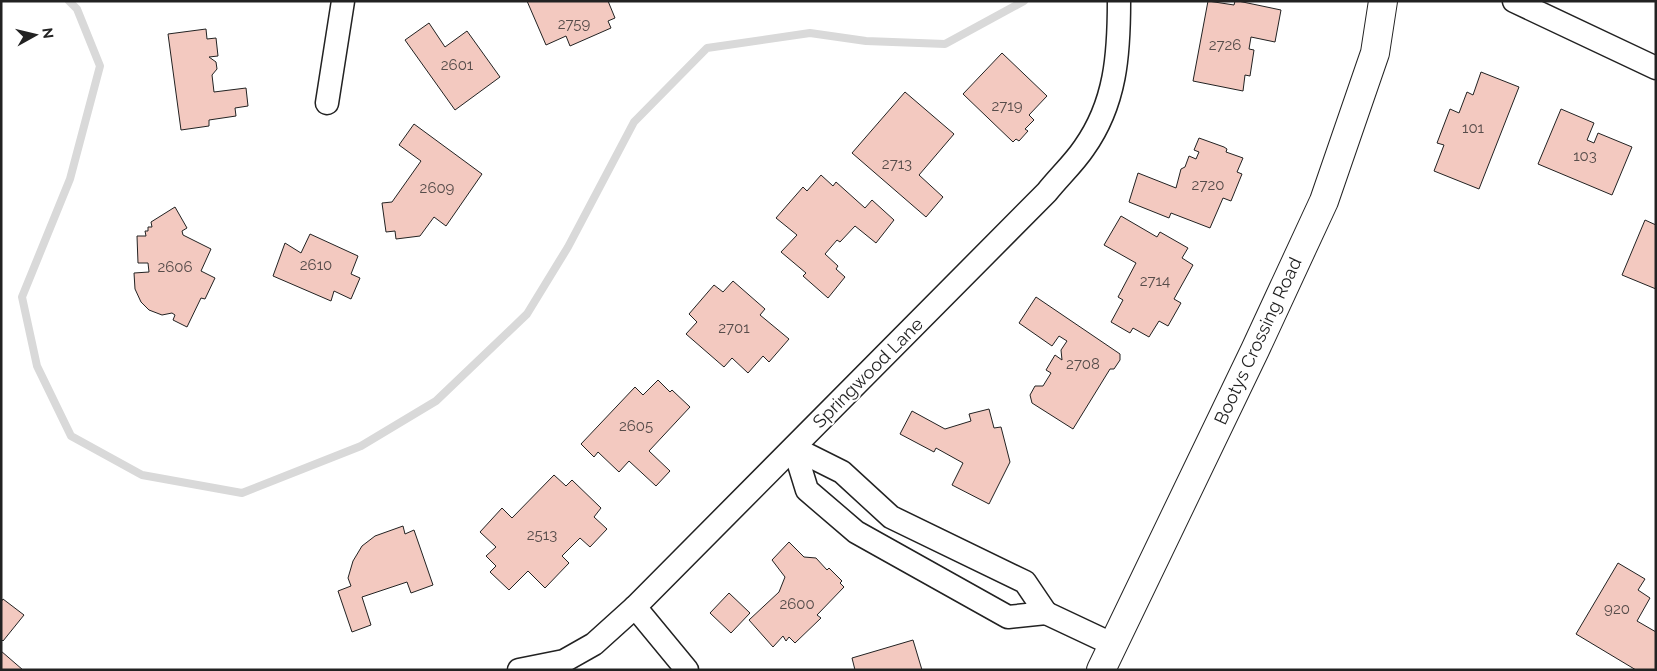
<svg xmlns="http://www.w3.org/2000/svg" width="1657" height="671" font-family="Raleway,sans-serif">
<rect width="100%" height="100%" fill="#fff"/>
<g fill="none" stroke-linecap="round" stroke-linejoin="round">
<path stroke="#d9d9d9" stroke-width="8" d="M69 1 77 9 100 66 70 179 22 297 37 366 71 436 142 475 242 493 361 446 436 401 527 314 568 247 634 122 707 48 810 33 866 41 945 44 1024 1"/>
</g>
<g fill="#f3c9c0" stroke="#222">
<path d="M527 1H608L615 18 608 21 611 28 570 46 566 36 546 45Z"/>
<path d="M1208 1 1234 5 1235 1H1238L1281 10 1275 42 1251 37 1249 49 1254 50 1250 76 1245 75 1243 91 1193 81Z"/>
<path d="M429 23 445 47 467 31 500 77 455 110 405 40Z"/>
<path d="M206 29 207 39 216 38 218 56 209 57 216 62 217 69 212 75 214 92 246 88 248 106 235 108 236 116 209 120V126L181 130 168 34Z"/>
<path d="M1002 53 1047 96 1029 115 1034 120 1025 129 1028 131 1019 141 1016 139 1013 142 963 94Z"/>
<path d="M1481 72 1519 87 1479 189 1434 171 1444 145 1437 143 1450 109 1459 113 1467 92 1473 95Z"/>
<path d="M905 92 954 134 919 175 943 197 926 217 852 153Z"/>
<path d="M1561 109 1594 123 1587 140 1594 143 1598 133 1632 147 1612 195 1538 164Z"/>
<path d="M414 124 482 174 446 226 434 217 420 236 396 239 395 231 386 232 382 203 392 202 421 161 399 145Z"/>
<path d="M1199 138 1224 147 1227 149 1226 152 1243 158 1237 172 1242 174 1231 201 1223 198 1210 228 1171 213 1169 218 1129 202 1138 173 1176 188 1181 169 1185 167 1189 156 1196 159 1199 152 1194 150Z"/>
<path d="M821 175 833 186 836 182 865 208 872 200 894 220 876 243 855 226 840 242 837 240 825 254 838 266 836 269 845 277 828 298 803 276 806 273 781 252 797 235 776 218 803 187 807 191Z"/>
<path d="M175 207 187 228 182 231 183 235 211 249 201 271 215 278 205 299 201 298 187 327 173 320 175 315 172 313 162 315 149 310 141 302 135 289 134 273 149 272 148 263H138L137 236H146L145 231H148V227H152L151 222Z"/>
<path d="M1121 216 1157 237 1160 232 1188 248 1182 258 1193 265 1174 299 1181 303 1168 326 1159 321 1149 337 1133 328 1130 333 1111 322 1123 300 1118 297 1136 263 1104 245Z"/>
<path d="M1645 220 1656 225V289L1622 275Z"/>
<path d="M310 234 358 256 351 274 360 278 351 299 334 291 331 301 273 276 285 243 301 253Z"/>
<path d="M733 281 765 309 760 315 789 339 769 362 763 356 748 373 732 358 724 367 686 334 697 322 689 314 714 285 723 292Z"/>
<path d="M1036 297 1120 354V360L1114 369H1110L1073 429 1032 403 1030 395 1035 386H1043L1051 373 1046 370 1055 355 1062 360 1061 350 1067 341 1059 336 1052 346 1019 323Z"/>
<path d="M658 380 670 392 672 390 690 407 649 451 670 471 656 486 629 461 619 472 598 452 594 457 581 444 635 387 643 395Z"/>
<path d="M989 409 994 428 1001 427 1010 462 989 504 952 485 963 463 936 448 934 452 900 434 912 411 945 429 971 421 969 414Z"/>
<path d="M554 475 566 486 572 480 601 508 594 517 607 529 590 547 580 538 562 556 569 563 545 588 528 571 509 590 490 572 496 566 486 556 496 547 480 532 502 508 512 518Z"/>
<path d="M403 526 405 534 414 530 433 585 411 593 407 582 362 597 371 625 352 632 338 591 351 586 348 578 353 561 362 546 375 536Z"/>
<path d="M789 542 804 557 816 558 827 570 829 568 842 581 840 583 844 587 817 615 821 618 795 643 789 637 786 641 783 636 773 647 749 620 779 592 785 577 772 560Z"/>
<path d="M1618 563 1645 579 1638 590 1650 598 1637 621 1656 632V670H1636L1576 634Z"/>
<path d="M729 593 750 613 731 633 710 613Z"/>
<path d="M3 599 24 615 3 641 1 639V602Z"/>
<path d="M913 640 922 670H855L852 658Z"/>
<path d="M1 651 23 670H1Z"/>
</g>
<g fill="none" stroke-linecap="round" stroke-linejoin="round">
<defs>
<g id="minor">
<path d="M1514 1 1656 68"/>
<path d="M327 103 343 1"/>
<path d="M794 448 807 490 856 532 1008 617 1046 613"/>
<path d="M794 448 842 472 891 517 1025 582 1046 613"/>
<path d="M635 607 687 670"/>
<path d="M1046 613 1114 645"/>
<path d="M519 670 564 661 594 644 635 607 1047 192C1059 177 1074 163 1084 148 1116 103 1119 54 1119 1"/>
</g>
<path id="tertiary" d="M1101 670 1255 350 1324 201 1375 53 1383 1"/>
</defs>
<use href="#minor" stroke="#222" stroke-width="25"/>
<use href="#tertiary" stroke="#222" stroke-width="30"/>
<use href="#minor" stroke="#fff" stroke-width="22"/>
<use href="#tertiary" stroke="#fff" stroke-width="28"/>
</g>
<g text-anchor="middle" stroke-width="4" stroke-linejoin="round" paint-order="stroke">
<g font-size="15" fill="#564c4a">
<text x="574" y="29">2759</text>
<text x="1225" y="50">2726</text>
<text x="457" y="70">2601</text>
<text x="1007" y="111">2719</text>
<text x="1473" y="133">101</text>
<text x="1585" y="161">103</text>
<text x="897" y="169">2713</text>
<text x="1208" y="190">2720</text>
<text x="437" y="193">2609</text>
<text x="316" y="270">2610</text>
<text x="175" y="272">2606</text>
<text x="1155" y="286">2714</text>
<text x="734" y="333">2701</text>
<text x="1083" y="369">2708</text>
<text x="636" y="431">2605</text>
<text x="542" y="540">2513</text>
<text x="797" y="609">2600</text>
<text x="1617" y="614">920</text>
</g>
<g font-size="18" fill="#222" stroke="#fff">
<text transform="translate(1258 341) rotate(-65)" y="6">Bootys Crossing Road</text>
<text transform="translate(868 373) rotate(-45)" y="6">Springwood Lane</text>
</g>
</g>
<rect width="1657" height="671" fill="none" stroke="#222222" stroke-width="5"/>
<g transform="translate(35 35) rotate(82)" stroke="#ffffff" stroke-width="4" paint-order="stroke">
<path d="M0-4L9 19L0 12L-9 19Z" fill="#222222"/>
<text y="-8" font-size="14" font-weight="bold" text-anchor="middle" fill="#222222">N</text>
</g>
</svg>
